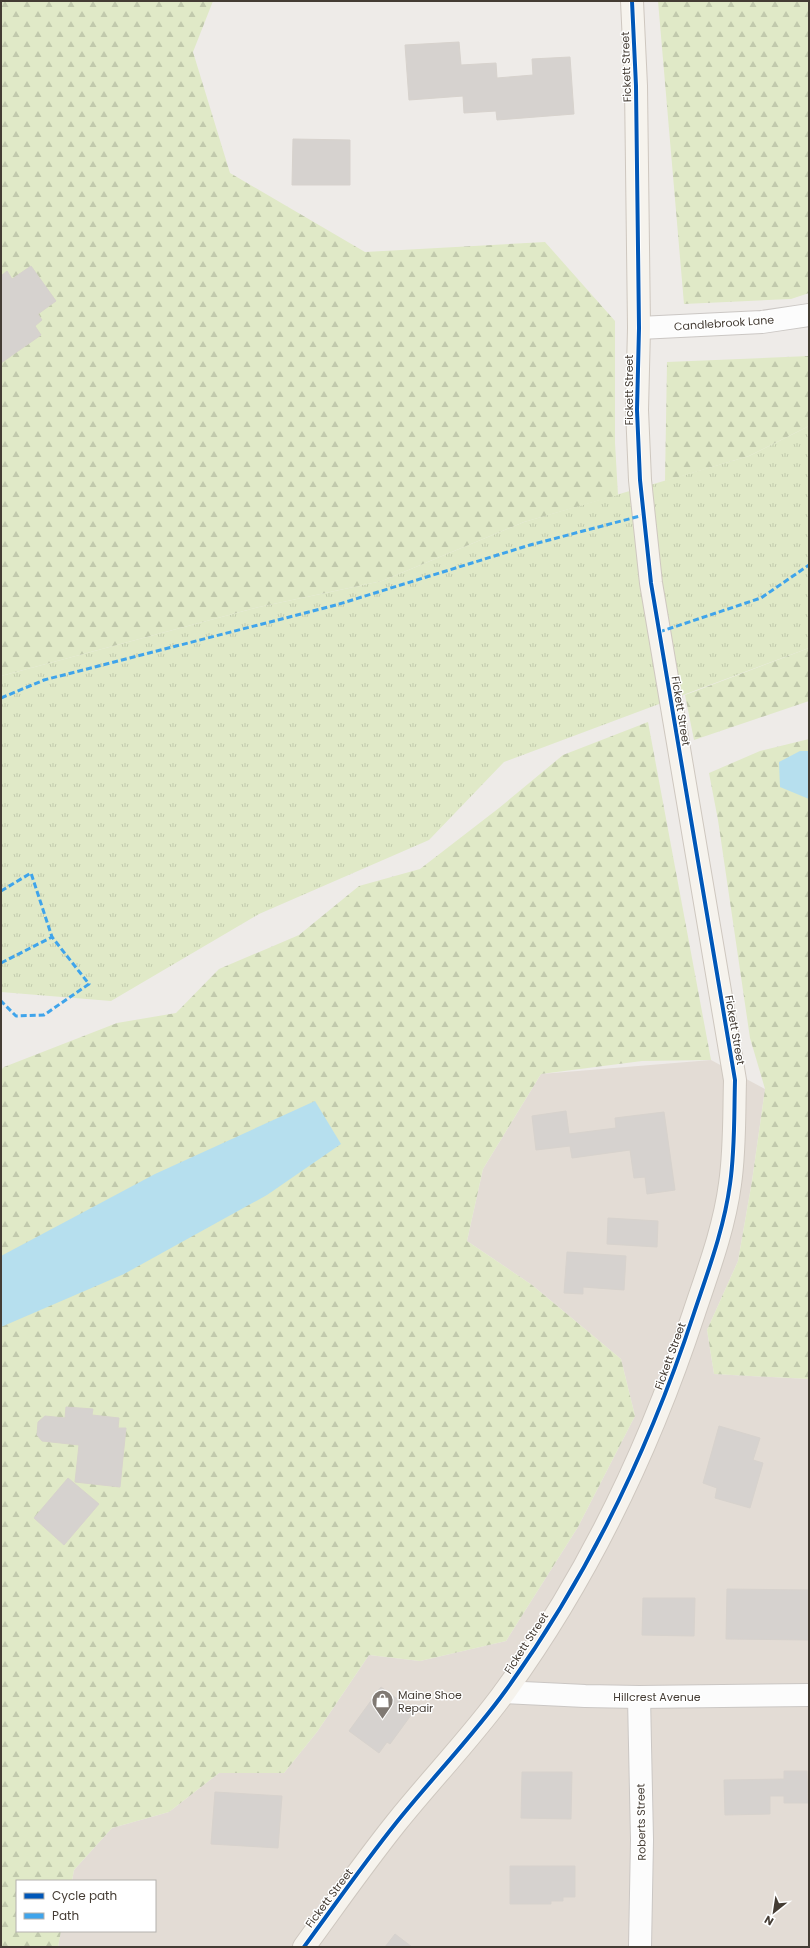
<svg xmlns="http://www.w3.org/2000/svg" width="810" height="1948" font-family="Poppins,sans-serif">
<defs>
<pattern id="grass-tufts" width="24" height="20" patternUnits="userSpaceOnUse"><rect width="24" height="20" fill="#e0e9c7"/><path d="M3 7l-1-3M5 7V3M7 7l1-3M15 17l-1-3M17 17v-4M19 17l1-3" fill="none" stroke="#c1c9ac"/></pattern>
<pattern id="forest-firs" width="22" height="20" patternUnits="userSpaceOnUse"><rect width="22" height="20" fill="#e0e9c7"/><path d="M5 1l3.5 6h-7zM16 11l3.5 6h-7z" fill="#c1c9ac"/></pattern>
</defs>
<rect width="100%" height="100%" fill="#eeebe8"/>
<path fill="#e3dcd5" d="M711 1060 765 1089 752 1181 738 1261 707 1330 714 1374 809 1379V1947H58L61 1931H155V1881H72L74 1870 112 1828 169 1812 219 1773H284L317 1732 369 1655 420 1661 506 1641 578 1527 635 1416 621 1359 532 1285 467 1241 483 1169 541 1074Z"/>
<path fill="url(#grass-tufts)" d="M809 426V648L504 762 429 840 259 914 111 1001 1 992V676L259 607 382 581 524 522 749 456Z"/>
<g fill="url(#forest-firs)">
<path d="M1 1H213L193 52 230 173 365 252 545 242 615 321V443L618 495 524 522 382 581 259 607 1 676Z"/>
<path d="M658 1H809V293L791 299 684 304Z"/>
<path d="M809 356V426L749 456 665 481 667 362Z"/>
<path d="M809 648V701L694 740 685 695Z"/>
<path d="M648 722 711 1060 642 1061 541 1074 483 1169 467 1241 532 1285 621 1359 635 1416 578 1527 506 1641 420 1661 369 1655 317 1732 284 1773H219L169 1812 112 1828 74 1870 72 1881H17V1931H61L58 1947H1V1070L4 1067 117 1023 176 1013 219 969 299 935 359 886 420 869 499 808 563 755Z"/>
<path d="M809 739V1379L714 1374 707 1330 738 1261 752 1181 765 1089 750 1038 718 820 709 773 760 751Z"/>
</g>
<g fill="#b6dfee">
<path d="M800 751H809V799L780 787 779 762Z"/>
<path d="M315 1101 341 1144 267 1195 124 1274 1 1327V1256L155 1174Z"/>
</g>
<g fill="#d6d2cf" stroke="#d7d2cd">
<path d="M459 42 461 65 496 63 497 78 533 75 532 59 570 57 574 114 497 120 496 111 464 113 463 96 409 100 405 45Z"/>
<path d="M293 139 350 140V185H292Z"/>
<path d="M31 266 56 301 38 314 42 320 35 326 41 335 1 363V276L7 271 12 279Z"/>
<path d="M566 1111 569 1134 616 1128 615 1118 664 1112 675 1190 647 1194 645 1177 634 1178 630 1150 572 1158 570 1146 536 1150 532 1116Z"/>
<path d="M608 1218 658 1221 657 1247 607 1244Z"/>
<path d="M567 1252 626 1256 624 1290 583 1287V1294L564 1293Z"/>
<path d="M66 1407 93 1409 92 1415 119 1418 118 1428H126L120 1487 75 1482 79 1445 42 1441 37 1435 38 1422 45 1416 65 1418Z"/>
<path d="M719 1426 760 1438 753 1460 763 1463 750 1508 715 1498 717 1488 703 1483Z"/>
<path d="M68 1478 99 1504 64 1545 34 1518Z"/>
<path d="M727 1589 809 1590V1640L726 1639Z"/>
<path d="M643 1598H695L694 1636 642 1635Z"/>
<path d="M381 1687 414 1711 390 1744 387 1742 379 1753 349 1731Z"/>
<path d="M784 1771H807L808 1803H784V1796H770V1814L725 1815 724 1780 784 1779Z"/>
<path d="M522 1772H572L571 1819 521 1818Z"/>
<path d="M215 1792 282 1796 278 1848 211 1844Z"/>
<path d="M510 1866H575V1897H563V1901H551V1904H510Z"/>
<path d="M395 1934 412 1947H385Z"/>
</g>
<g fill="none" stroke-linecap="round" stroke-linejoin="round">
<defs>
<g id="street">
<path d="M639 328 762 322 809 315"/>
<path d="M505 1692 585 1696 639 1697 809 1695"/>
<path d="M639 1697 642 1840 640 1947"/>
</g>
<path id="secondary" d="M304 1947C334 1906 364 1863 396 1823 432 1778 473 1736 506 1690 589 1575 650 1447 694 1313 708 1271 724 1229 730 1184 735 1150 734 1115 735 1080L651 583 640 480 637 410 639 328 636 86 632 1"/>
</defs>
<use href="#street" stroke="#cbc7c4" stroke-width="24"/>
<use href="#secondary" stroke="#cec7bf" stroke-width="24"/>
<use href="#street" stroke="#fcfcfc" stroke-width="22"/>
<use href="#secondary" stroke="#f6f3ed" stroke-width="22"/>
<g stroke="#3fa4eb" stroke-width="3" stroke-dasharray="6 3" stroke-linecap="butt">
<path d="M659 632 761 598 809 565"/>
<path d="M1 698 44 680 336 605 530 545 644 515"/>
<path d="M1 891 31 873 52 937"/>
<path d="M1 963 52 937 89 984 44 1015 16 1016 1 1001"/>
</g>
<defs>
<path id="cycleway" d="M304 1947C334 1906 364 1863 396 1823 432 1778 473 1736 506 1690 589 1575 650 1447 694 1313 708 1271 724 1229 730 1184 735 1150 734 1115 735 1080L651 583 640 480 637 410 639 328 636 86 632 1"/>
</defs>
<use href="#cycleway" stroke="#fff" stroke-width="6"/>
<use href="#cycleway" stroke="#0057b8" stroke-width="4"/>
</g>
<defs>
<symbol id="shop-pin" viewBox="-11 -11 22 30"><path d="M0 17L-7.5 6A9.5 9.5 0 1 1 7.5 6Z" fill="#807973" stroke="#fff"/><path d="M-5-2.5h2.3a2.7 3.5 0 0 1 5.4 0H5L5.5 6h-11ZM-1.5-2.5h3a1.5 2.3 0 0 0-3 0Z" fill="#fff"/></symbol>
</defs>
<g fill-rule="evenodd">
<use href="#shop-pin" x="370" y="1688" width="25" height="34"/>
</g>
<g text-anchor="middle" stroke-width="3" stroke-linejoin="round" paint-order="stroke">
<g font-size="11" fill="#443c34" stroke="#fff">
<text transform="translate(626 67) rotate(-92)" y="4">Fickett Street</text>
<text transform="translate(724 323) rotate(-4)" y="4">Candlebrook Lane</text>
<text transform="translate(629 390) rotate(-90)" y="4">Fickett Street</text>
<text transform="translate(681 711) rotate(81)" y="4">Fickett Street</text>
<text transform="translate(735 1030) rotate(80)" y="4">Fickett Street</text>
<text transform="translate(670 1356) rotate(-70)" y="4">Fickett Street</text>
<text transform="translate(526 1643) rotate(-57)" y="4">Fickett Street</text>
<text x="657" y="1701">Hillcrest Avenue</text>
<text transform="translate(641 1822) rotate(-91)" y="4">Roberts Street</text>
<text transform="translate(329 1898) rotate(-53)" y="4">Fickett Street</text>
</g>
<g font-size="11" fill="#443c34" stroke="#fff" text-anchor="start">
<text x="398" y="1699">Maine Shoe<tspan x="398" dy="13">Repair</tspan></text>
</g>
</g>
<rect width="810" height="1948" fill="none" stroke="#443c34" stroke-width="4"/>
<rect x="16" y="1880" width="140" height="52" fill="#ffffff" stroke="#b4b1ae"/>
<rect x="24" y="1893" width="20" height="6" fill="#0057b8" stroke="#b4b1ae"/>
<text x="52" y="1900" font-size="12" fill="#443c34">Cycle path</text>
<rect x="24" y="1913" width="20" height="6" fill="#3fa4eb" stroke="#b4b1ae"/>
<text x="52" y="1920" font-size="12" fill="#443c34">Path</text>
<g transform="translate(774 1912) rotate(210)" stroke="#ffffff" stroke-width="3" paint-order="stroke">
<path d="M0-3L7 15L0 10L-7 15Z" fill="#443c34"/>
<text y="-6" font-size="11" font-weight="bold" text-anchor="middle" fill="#443c34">N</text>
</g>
</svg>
